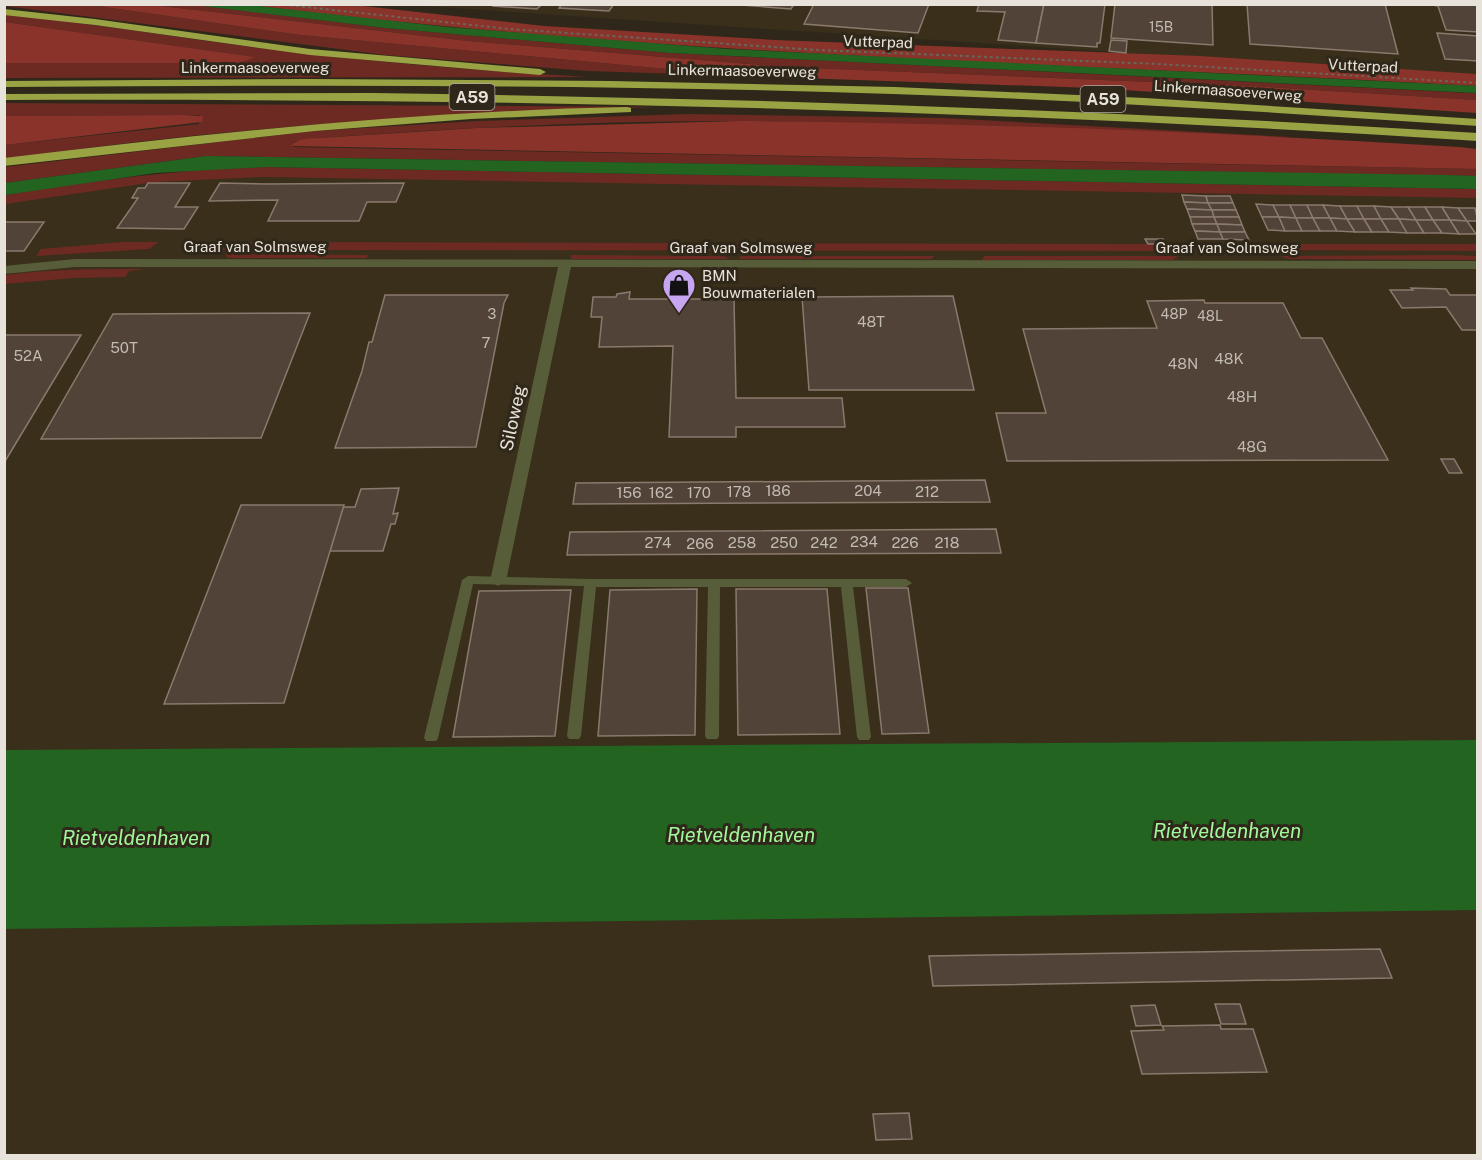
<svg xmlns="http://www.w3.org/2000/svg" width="1482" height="1160" font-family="'Public Sans',sans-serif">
<rect width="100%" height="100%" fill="#2f281a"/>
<g fill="#392f1b">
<path d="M408 5H1477V76Z"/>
<path d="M207 173 1477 194V1155H5L4 202Z"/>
</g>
<g fill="#6c2a22">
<path d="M4 5H91L300 35 742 76 588 71 385 55 5 6Z"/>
<path d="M152 5H195L386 28 671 53 1470 93H1477V100L1251 86 785 67 468 41Z"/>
<path d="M5 14C107 25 209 43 312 54 404 65 496 72 589 77L5 78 4 63H240L254 57 5 22Z"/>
<path d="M5 103 656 107C438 113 221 128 5 159L4 145 199 124 200 115 5 116Z"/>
<path d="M689 114 943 118 1292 137C1109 133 927 123 744 121 602 120 459 128 318 138L294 142 293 147 1478 169 1477 176 206 156 5 183V167L314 131 476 121Z"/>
<path d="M266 167 1478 189 1477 198 263 177 155 182 5 204V195C92 181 178 169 266 167Z"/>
<path d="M122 242H159L149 249 36 256 41 249Z"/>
<path d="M222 242 1166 244 1168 251 220 250Z"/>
<path d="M1273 244H1477L1478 251 1277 250Z"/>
<path d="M225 254 368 255 367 258H228Z"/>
<path d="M571 255 719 256 727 257V259H571Z"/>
<path d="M1453 255 1477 256V260L1289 259 1280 256Z"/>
<path d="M741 256H935L931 259H739Z"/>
<path d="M984 256H1178L1173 260H982Z"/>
<path d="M145 269 129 271 125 277 74 278 5 284V275C51 269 98 269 145 269Z"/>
</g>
<g fill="#8a332a">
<path d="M91 5H152L468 41 785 67 1251 86 1477 100V113L1093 88 742 76 300 35Z"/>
<path d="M250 5H354L544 26 775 40 1200 56 1477 74V86C1068 63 657 56 250 5Z"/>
<path d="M5 22 255 57 240 63H5Z"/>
<path d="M183 115 203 116 202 122 5 145V116Z"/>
<path d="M740 121C980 123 1220 132 1459 147L1477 149V169L291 146C297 138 309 139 318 138L477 128Z"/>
</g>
<g fill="#236421">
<path d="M194 5H250L447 27 727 49 1477 86V93L671 53 386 28Z"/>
<path d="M206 156 1446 175 1477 176 1478 189 266 167 155 173 5 195V183Z"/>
<path d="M1477 740V910L5 929V750Z"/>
</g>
<g fill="#514338" stroke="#8a7a6e" stroke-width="1.5">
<path d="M494 4H542L537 9 493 6Z"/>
<path d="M562 4H614L609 11 559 8Z"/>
<path d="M728 4H794L791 9Z"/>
<path d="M814 4H929L918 33 804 24Z"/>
<path d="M979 4H1044L1036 43 998 40 1005 12 977 11Z"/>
<path d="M1044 4H1105L1100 43H1097V47L1036 43Z"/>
<path d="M1115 4H1212L1213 45 1111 38Z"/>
<path d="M1247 4H1385L1398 54 1250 44Z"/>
<path d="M1478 4V32L1446 30 1438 6 1428 4Z"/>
<path d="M1437 33 1478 36V61L1445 59Z"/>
<path d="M1111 40 1127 41 1126 53 1109 51Z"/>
<path d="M148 183H190L175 207H198L184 229 117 228 138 198H132L138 188H145Z"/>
<path d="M220 183 267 184 404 183 396 202H367L359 221H268L278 200 209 201Z"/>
<path d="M1182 195 1206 196 1208 203 1184 202Z"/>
<path d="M1206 196H1230L1233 203H1208Z"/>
<path d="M1184 202 1208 203 1212 210 1187 209Z"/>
<path d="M1208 203H1233L1236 210H1212Z"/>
<path d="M1256 204 1273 205 1279 217H1262Z"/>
<path d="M1273 205H1290L1296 218 1279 217Z"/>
<path d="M1290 205H1307L1313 218H1296Z"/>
<path d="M1307 205H1323L1330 218H1313Z"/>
<path d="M1323 205 1340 206 1347 219 1330 218Z"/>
<path d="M1340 206H1357L1364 219H1347Z"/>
<path d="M1357 206H1374L1381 219H1364Z"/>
<path d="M1374 206 1391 207 1399 219H1381Z"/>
<path d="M1391 207H1408L1416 220 1399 219Z"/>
<path d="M1408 207H1425L1433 220H1416Z"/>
<path d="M1425 207H1442L1450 220H1433Z"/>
<path d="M1442 207 1458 208 1467 221 1450 220Z"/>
<path d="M1458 208H1475L1478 221H1467Z"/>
<path d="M1187 209 1212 210 1214 217H1190Z"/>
<path d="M1212 210H1236L1239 217H1214Z"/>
<path d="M1190 217H1214L1217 224H1192Z"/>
<path d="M1214 217H1239L1242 225 1217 224Z"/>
<path d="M1262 217H1279L1285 231 1268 230Z"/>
<path d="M1279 217 1296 218 1302 231H1285Z"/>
<path d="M1296 218H1313L1320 231H1302Z"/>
<path d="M1313 218H1330L1337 231H1320Z"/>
<path d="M1330 218 1347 219 1355 232 1337 231Z"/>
<path d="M1347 219H1364L1372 232H1355Z"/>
<path d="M1364 219H1381L1389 232H1372Z"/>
<path d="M1381 219H1399L1407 233 1389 232Z"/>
<path d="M1399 219 1416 220 1424 233H1407Z"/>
<path d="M1416 220H1433L1442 233H1424Z"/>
<path d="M1433 220H1450L1459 234 1442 233Z"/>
<path d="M1450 220 1467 221 1476 234H1459Z"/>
<path d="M4 222H44L24 251H4Z"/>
<path d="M1192 224H1217L1220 232 1195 231Z"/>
<path d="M1217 224 1242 225 1245 232H1220Z"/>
<path d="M1195 231 1220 232 1223 239H1198Z"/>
<path d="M1220 232H1245L1249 240 1223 239Z"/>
<path d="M1145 239H1163L1166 244H1148Z"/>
<path d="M1411 288 1446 289 1450 295H1478V330H1462L1446 307 1402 308 1390 290H1413Z"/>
<path d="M630 292 629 299H734L736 398H842L845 427H736V437H669L673 346 599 347 602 317H591L593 297H616L617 294Z"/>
<path d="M385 295H508L504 303 476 447 335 448 362 371 369 342H372Z"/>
<path d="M953 296 974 390H809L802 297Z"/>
<path d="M1204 300 1205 303H1283L1301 338H1322L1388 460 1007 461 996 413H1046L1023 329 1157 328 1147 301Z"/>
<path d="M310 313 261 438 41 439 113 314Z"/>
<path d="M4 335H81L4 463Z"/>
<path d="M1441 459H1454L1462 473H1449Z"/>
<path d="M985 480 990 502 573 504 576 483Z"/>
<path d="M399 488 393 514 398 513 395 524H391L383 551H330L343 507H355L361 489Z"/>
<path d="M241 505H344L284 703 164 704Z"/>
<path d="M996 529 1001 553 567 555 570 532Z"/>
<path d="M866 588H908L929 733 882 734Z"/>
<path d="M697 589 695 735 598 736 610 590Z"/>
<path d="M736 589H827L840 734 738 735Z"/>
<path d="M571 590 555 736 453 737 479 591Z"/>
<path d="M1380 949 1392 978 933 986 929 956Z"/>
<path d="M1215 1004H1240L1246 1024H1221Z"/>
<path d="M1155 1005 1161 1025 1136 1026 1131 1006Z"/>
<path d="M1220 1025 1221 1029H1253L1267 1072 1142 1074 1131 1031 1164 1030 1162 1026Z"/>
<path d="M909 1113 912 1139 876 1140 873 1114Z"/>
</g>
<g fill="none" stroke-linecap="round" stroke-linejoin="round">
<path stroke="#6c6559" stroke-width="2" stroke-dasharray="3 3" stroke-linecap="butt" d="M278 4 509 29 818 50 1158 64 1478 83"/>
<path fill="#585d39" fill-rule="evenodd" d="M468 576 590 579H906L912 583 906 587H853L871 737 869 740H859L857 737 841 587H720L719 736 717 739H707L705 736 708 587H596L581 736 579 739H569L567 736 584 586 473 584 438 738 436 741H426L424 738 462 580Z"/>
<path fill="#585d39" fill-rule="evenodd" d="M75 259 1478 261V269L571 267 506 581 498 586 490 581 558 267H75L4 274V266Z"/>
<g fill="#99a343" fill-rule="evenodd">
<path d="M4 9 95 19 310 49 540 69 546 72 540 75 310 55 95 25 4 15Z"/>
<path d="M307 79 610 81 895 87 1145 98 1478 119V126C1283 113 1088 100 893 94 597 84 301 85 4 87V81Z"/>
<path d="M373 93C742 98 1109 110 1478 133V141C987 109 496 98 4 100V94Z"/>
<path d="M627 107 631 108V112L471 119 315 131 4 166V158C212 133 418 111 627 107Z"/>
</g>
</g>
<defs>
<symbol id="shop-pin" viewBox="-11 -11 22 30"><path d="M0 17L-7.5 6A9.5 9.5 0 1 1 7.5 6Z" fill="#c6a6f0" stroke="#2f281a"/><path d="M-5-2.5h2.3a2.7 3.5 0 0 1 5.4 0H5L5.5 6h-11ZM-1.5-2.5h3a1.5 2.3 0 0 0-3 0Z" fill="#111"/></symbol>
</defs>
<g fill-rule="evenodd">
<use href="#shop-pin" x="660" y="266" width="38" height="52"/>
</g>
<g text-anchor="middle" stroke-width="6" stroke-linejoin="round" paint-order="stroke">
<g font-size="14" fill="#c2bbb2">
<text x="1161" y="32">15B</text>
<text x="492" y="319">3</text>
<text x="1174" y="319">48P</text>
<text x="1210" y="321">48L</text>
</g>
<g font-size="15" fill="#e8e3da" stroke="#2f281a">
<text transform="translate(878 42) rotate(2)" y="5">Vutterpad</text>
<text transform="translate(1363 66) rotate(3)" y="5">Vutterpad</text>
<text x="255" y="73">Linkermaasoeverweg</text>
<text transform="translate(742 71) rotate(1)" y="5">Linkermaasoeverweg</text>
<text transform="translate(1228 91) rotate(4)" y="5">Linkermaasoeverweg</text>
<text x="255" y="252">Graaf van Solmsweg</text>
<text x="741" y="253">Graaf van Solmsweg</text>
<text x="1227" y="253">Graaf van Solmsweg</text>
</g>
<g font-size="15" fill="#e8e3da" stroke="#2f281a" text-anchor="start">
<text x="702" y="281">BMN<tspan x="702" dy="17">Bouwmaterialen</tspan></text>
</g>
<g font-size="15" fill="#c2bbb2">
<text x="871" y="327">48T</text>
<text x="486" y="348">7</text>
<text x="124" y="353">50T</text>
<text x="28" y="361">52A</text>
<text x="1229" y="364">48K</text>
<text x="1183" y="369">48N</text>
<text x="1242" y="402">48H</text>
<text x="1252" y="452">48G</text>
<text x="778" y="496">186</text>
<text x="868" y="496">204</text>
<text x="739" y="497">178</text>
<text x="927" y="497">212</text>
<text x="629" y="498">156</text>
<text x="661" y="498">162</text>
<text x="699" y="498">170</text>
<text x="864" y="547">234</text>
<text x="658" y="548">274</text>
<text x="742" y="548">258</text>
<text x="784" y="548">250</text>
<text x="824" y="548">242</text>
<text x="905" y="548">226</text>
<text x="947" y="548">218</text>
<text x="700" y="549">266</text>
</g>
<g fill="#2f281a" stroke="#b0aba0" stroke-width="1.5">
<rect x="449.5" y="84" width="45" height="26" rx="4.5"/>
<rect x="1080.5" y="86" width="45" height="26" rx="4.5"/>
</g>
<g font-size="16" font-weight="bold" fill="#e8e3da">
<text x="472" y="103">A59</text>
<text x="1103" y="105">A59</text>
</g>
<g font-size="18" fill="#e8e3da" stroke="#2f281a">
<text transform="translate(513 418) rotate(-78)" y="6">Siloweg</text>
</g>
<g font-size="20" font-style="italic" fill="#a1f89b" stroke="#2f281a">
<text x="1227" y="838">Rietveldenhaven</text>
<text x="741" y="842">Rietveldenhaven</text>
<text x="136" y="845">Rietveldenhaven</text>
</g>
</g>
<rect width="1482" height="1160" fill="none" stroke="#e8e3da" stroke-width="12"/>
</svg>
